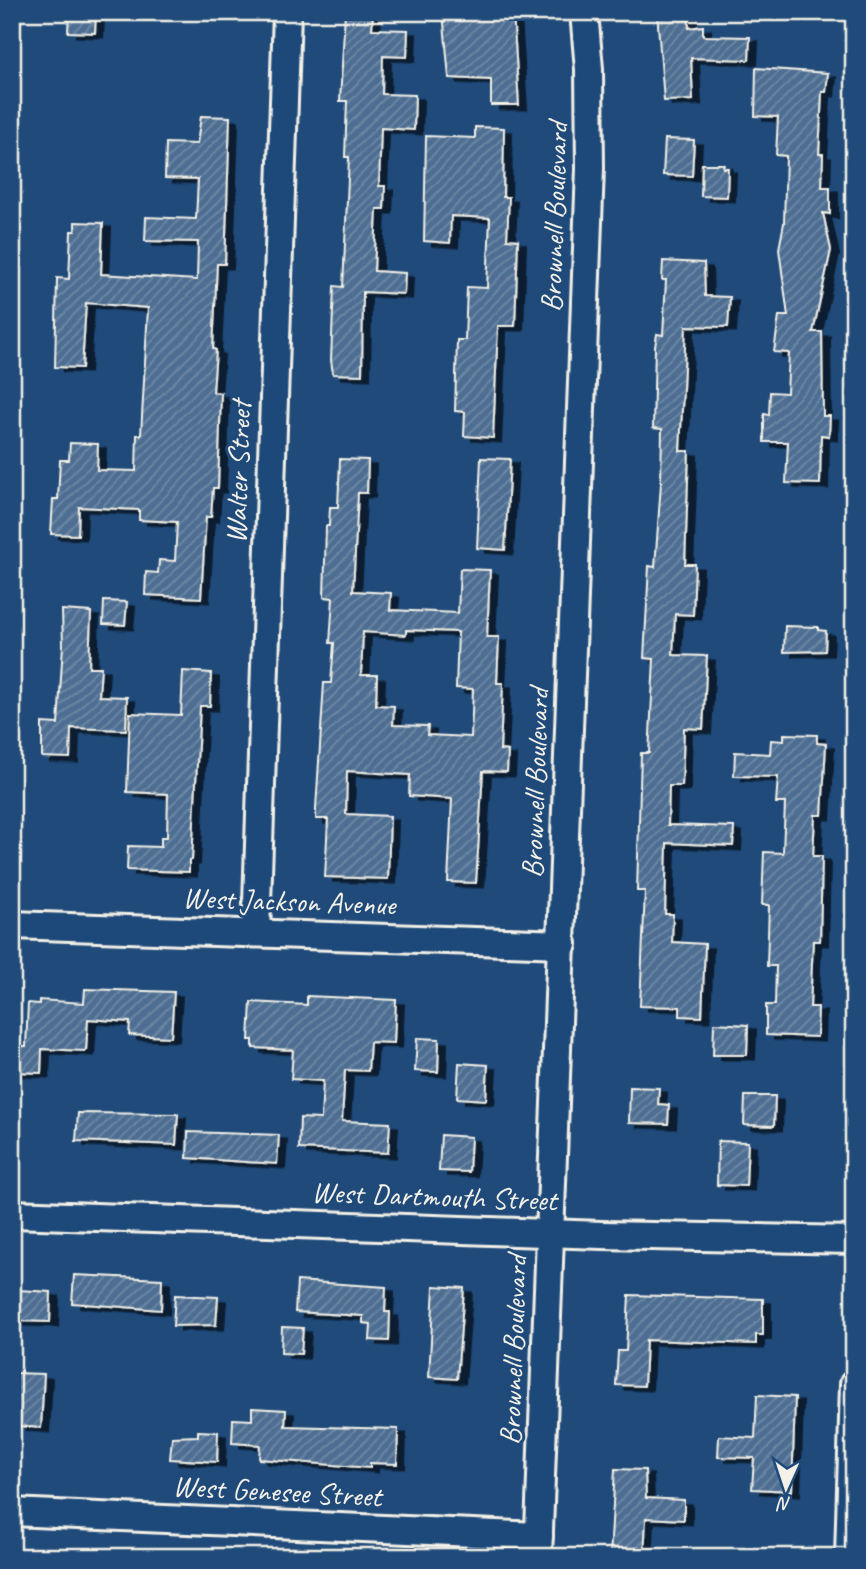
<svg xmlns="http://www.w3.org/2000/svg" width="866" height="1569" font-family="Caveat,sans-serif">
<defs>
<pattern id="building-hatch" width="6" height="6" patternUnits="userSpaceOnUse" patternTransform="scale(1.75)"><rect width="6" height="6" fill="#4d6e92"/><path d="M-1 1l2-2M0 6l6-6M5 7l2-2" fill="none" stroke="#708aa6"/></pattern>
<filter id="shadow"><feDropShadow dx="8" dy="4.5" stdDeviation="0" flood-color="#0009"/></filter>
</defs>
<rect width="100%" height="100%" fill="#1f4a7a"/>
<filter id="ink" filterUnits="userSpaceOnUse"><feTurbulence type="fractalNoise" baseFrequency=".0143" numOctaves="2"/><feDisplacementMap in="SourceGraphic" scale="14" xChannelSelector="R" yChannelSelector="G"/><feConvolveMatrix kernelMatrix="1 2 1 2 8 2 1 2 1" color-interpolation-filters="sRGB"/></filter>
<g filter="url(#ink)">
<g fill="url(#building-hatch)" stroke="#f4f1e8" stroke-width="2" fill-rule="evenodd" filter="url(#shadow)">
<path d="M69 12H96L95 33 68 32Z"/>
<path d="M345 12H373L372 29 408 30 407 57 383 56 382 94 415 95 414 130 381 128 379 186H385L384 209H377L374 271 405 273 404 294 363 292 362 375 333 374 331 360 334 286 343 287 349 157H345L347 101H340Z"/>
<path d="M443 12H513L519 105H491V80L449 78Z"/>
<path d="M657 12H688L689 28 703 26V36L750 37 749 60 691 58 693 100 664 101Z"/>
<path d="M756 68 828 73 826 92H822L819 154H823L822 187H830V214L823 213 831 250 813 332H822L823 416H830L829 436 821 435 820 484 786 483 788 442H764V414L769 415 770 392 787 393 789 353 774 352 779 316H788L779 249 784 223 786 156 776 155 778 117 755 116Z"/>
<path d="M201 116 230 117 225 264H217L213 349 216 350 213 392 221 393 218 488H213L211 517H206L201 598 145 595 146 572 158 573 159 560 175 561 177 522 139 520V510L79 507 78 535 51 534 53 499H58L60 460H69L70 443 98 444 97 470 136 471 137 435H141L148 308 86 303 82 368 55 367 57 278 69 279 71 231H75V222L103 223 101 274 197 280 198 242 145 241 146 217 196 219 198 179 165 178 166 143 197 144Z"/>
<path d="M475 127 504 128 503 197H509L507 239 518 240 515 326H498L493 438 464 436 465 412 455 411 457 340H465L467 287 487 288 490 218 451 216 450 243 424 241 426 136 475 138Z"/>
<path d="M665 139 694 140 692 176 663 175Z"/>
<path d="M702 164H724L723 168H728L727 197 701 196Z"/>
<path d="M663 261 704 263 705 296 730 297 728 327 686 326 680 451H689L685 564H695L693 615 675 614 673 655 707 656 703 729 684 728 682 786H669L668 825 734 827 733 846 667 843 665 914H673L672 942 705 944 702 1017 680 1016V1007L640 1006 645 891H637L641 753H649L654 659 644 658 649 566 655 567 661 483 662 429 653 428 655 347 657 334 663 335 666 280H662Z"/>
<path d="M481 458 510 459 505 550 477 548Z"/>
<path d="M340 459 368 460 367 493H358L353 591 391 593 390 610 458 613 460 569 490 570 487 637H499L497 683H503L500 750 508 751 507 772 483 771 476 883 448 882 452 799 409 796 410 775 347 771 346 814 390 816 388 879 325 877 328 819H316V808L324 683H331L334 643H330L333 598 324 597 326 526H329L330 507H338ZM406 630 458 632 456 688 473 689 471 737 427 735 428 726 393 725 394 706 376 705 377 675H361L363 632 406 635Z"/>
<path d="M104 601 127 602 125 625 103 624Z"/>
<path d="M62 610 91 612 89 667H101L99 696 127 697 126 730 71 728 70 758 42 757V723L58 724 63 645Z"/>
<path d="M785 626 818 627V630L826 631 825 651 784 652Z"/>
<path d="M183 671 211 673 210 706H200L192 860H189V872L127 870 128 846 161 847V837H167L168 794 127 792 130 713 181 715Z"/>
<path d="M784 734 817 735V743L826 744 822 815H815L813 856H822L820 941H813L810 1007H818L817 1037 766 1035V1005H775L776 966H767L769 905H762L764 852 783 853 785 803H776L778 777 734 776 735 752 770 754 771 740 784 741Z"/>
<path d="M85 989 174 992 171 1037 129 1035 130 1022 88 1019 86 1051 42 1049 41 1073 14 1072 15 1046H26L28 1003 39 1004V1000L84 1003Z"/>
<path d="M307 996 396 1000 394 1043 370 1042 368 1071 345 1070 342 1121 390 1123 388 1153 299 1149 300 1118 321 1119 323 1081 291 1079 293 1050 253 1048V1040H249L251 1002 307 1005Z"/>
<path d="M714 1023 748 1025 747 1055H713Z"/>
<path d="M417 1038 439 1039 438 1072 415 1071Z"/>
<path d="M459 1063 488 1065 486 1100 457 1098Z"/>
<path d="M630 1087 659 1088 658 1104 669 1105 668 1124 629 1123Z"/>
<path d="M745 1096H775L774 1126 744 1125Z"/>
<path d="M78 1113 178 1114 176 1145 76 1141Z"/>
<path d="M188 1132 279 1135 277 1164 187 1158Z"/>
<path d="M441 1135 471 1137 469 1172 439 1171Z"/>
<path d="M718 1141 748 1142 746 1186 717 1185Z"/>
<path d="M74 1275 162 1279 161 1310 72 1303Z"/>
<path d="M297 1281 386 1287 385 1312H390L389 1341 370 1340 371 1324 363 1323V1316L295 1312Z"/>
<path d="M434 1286 464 1288 457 1379 429 1377Z"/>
<path d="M18 1290 51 1292 50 1322 16 1321Z"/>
<path d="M175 1295 218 1297 216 1325 173 1326Z"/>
<path d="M629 1295 763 1299V1335H756V1344L646 1340 644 1386 616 1385 618 1351H626Z"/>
<path d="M282 1327 303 1328 301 1354 281 1353Z"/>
<path d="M12 1373 44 1374 41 1428 18 1426V1423L12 1422Z"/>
<path d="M757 1395 795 1397 792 1491 752 1489 754 1458 718 1457 719 1436 755 1438Z"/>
<path d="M252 1408 286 1410 285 1426 398 1429 397 1464 370 1463V1468L259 1459 260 1445 232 1443 233 1419 252 1420Z"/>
<path d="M198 1431 218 1432 217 1462 170 1459 172 1437 198 1436Z"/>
<path d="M615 1469 645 1470 646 1498 684 1500V1520L646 1518 644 1557H610Z"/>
</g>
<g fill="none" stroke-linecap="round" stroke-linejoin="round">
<defs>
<g id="minor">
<path d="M12 925 563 944"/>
<path d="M256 933 287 12"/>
<path d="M12 1214 602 1235 854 1240"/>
<path d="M12 1512 539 1536"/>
<path d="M538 1557 590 168 589 69 584 12"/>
<path d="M849 1557 854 1384"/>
</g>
</defs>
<use href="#minor" stroke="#f4f1e8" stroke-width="32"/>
<use href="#minor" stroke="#1f4a7a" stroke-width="26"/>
</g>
</g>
<g text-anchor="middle" stroke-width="6" stroke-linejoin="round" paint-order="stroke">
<g font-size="30" fill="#f4f1e8" stroke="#1f4a7a">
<text transform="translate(554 217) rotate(-88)" y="10">Brownell Boulevard</text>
<text transform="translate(238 472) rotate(-88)" y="10">Walter Street</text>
<text transform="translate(535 783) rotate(-88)" y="10">Brownell Boulevard</text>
<text transform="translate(289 901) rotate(2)" y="10">West Jackson Avenue</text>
<text transform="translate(434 1196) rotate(2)" y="10">West Dartmouth Street</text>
<text transform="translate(513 1350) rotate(-88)" y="10">Brownell Boulevard</text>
<text transform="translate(277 1491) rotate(3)" y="10">West Genesee Street</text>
</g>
</g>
<rect width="866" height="1569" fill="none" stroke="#1f4a7a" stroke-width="42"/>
<rect x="21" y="21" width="824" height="1527" fill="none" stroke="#f4f1e8" stroke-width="2.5" filter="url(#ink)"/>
<g transform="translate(786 1488) rotate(183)" stroke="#1f4a7a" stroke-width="5" paint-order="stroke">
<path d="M0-5L12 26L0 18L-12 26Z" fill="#f4f1e8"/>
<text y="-10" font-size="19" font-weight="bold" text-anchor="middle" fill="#f4f1e8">N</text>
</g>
</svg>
